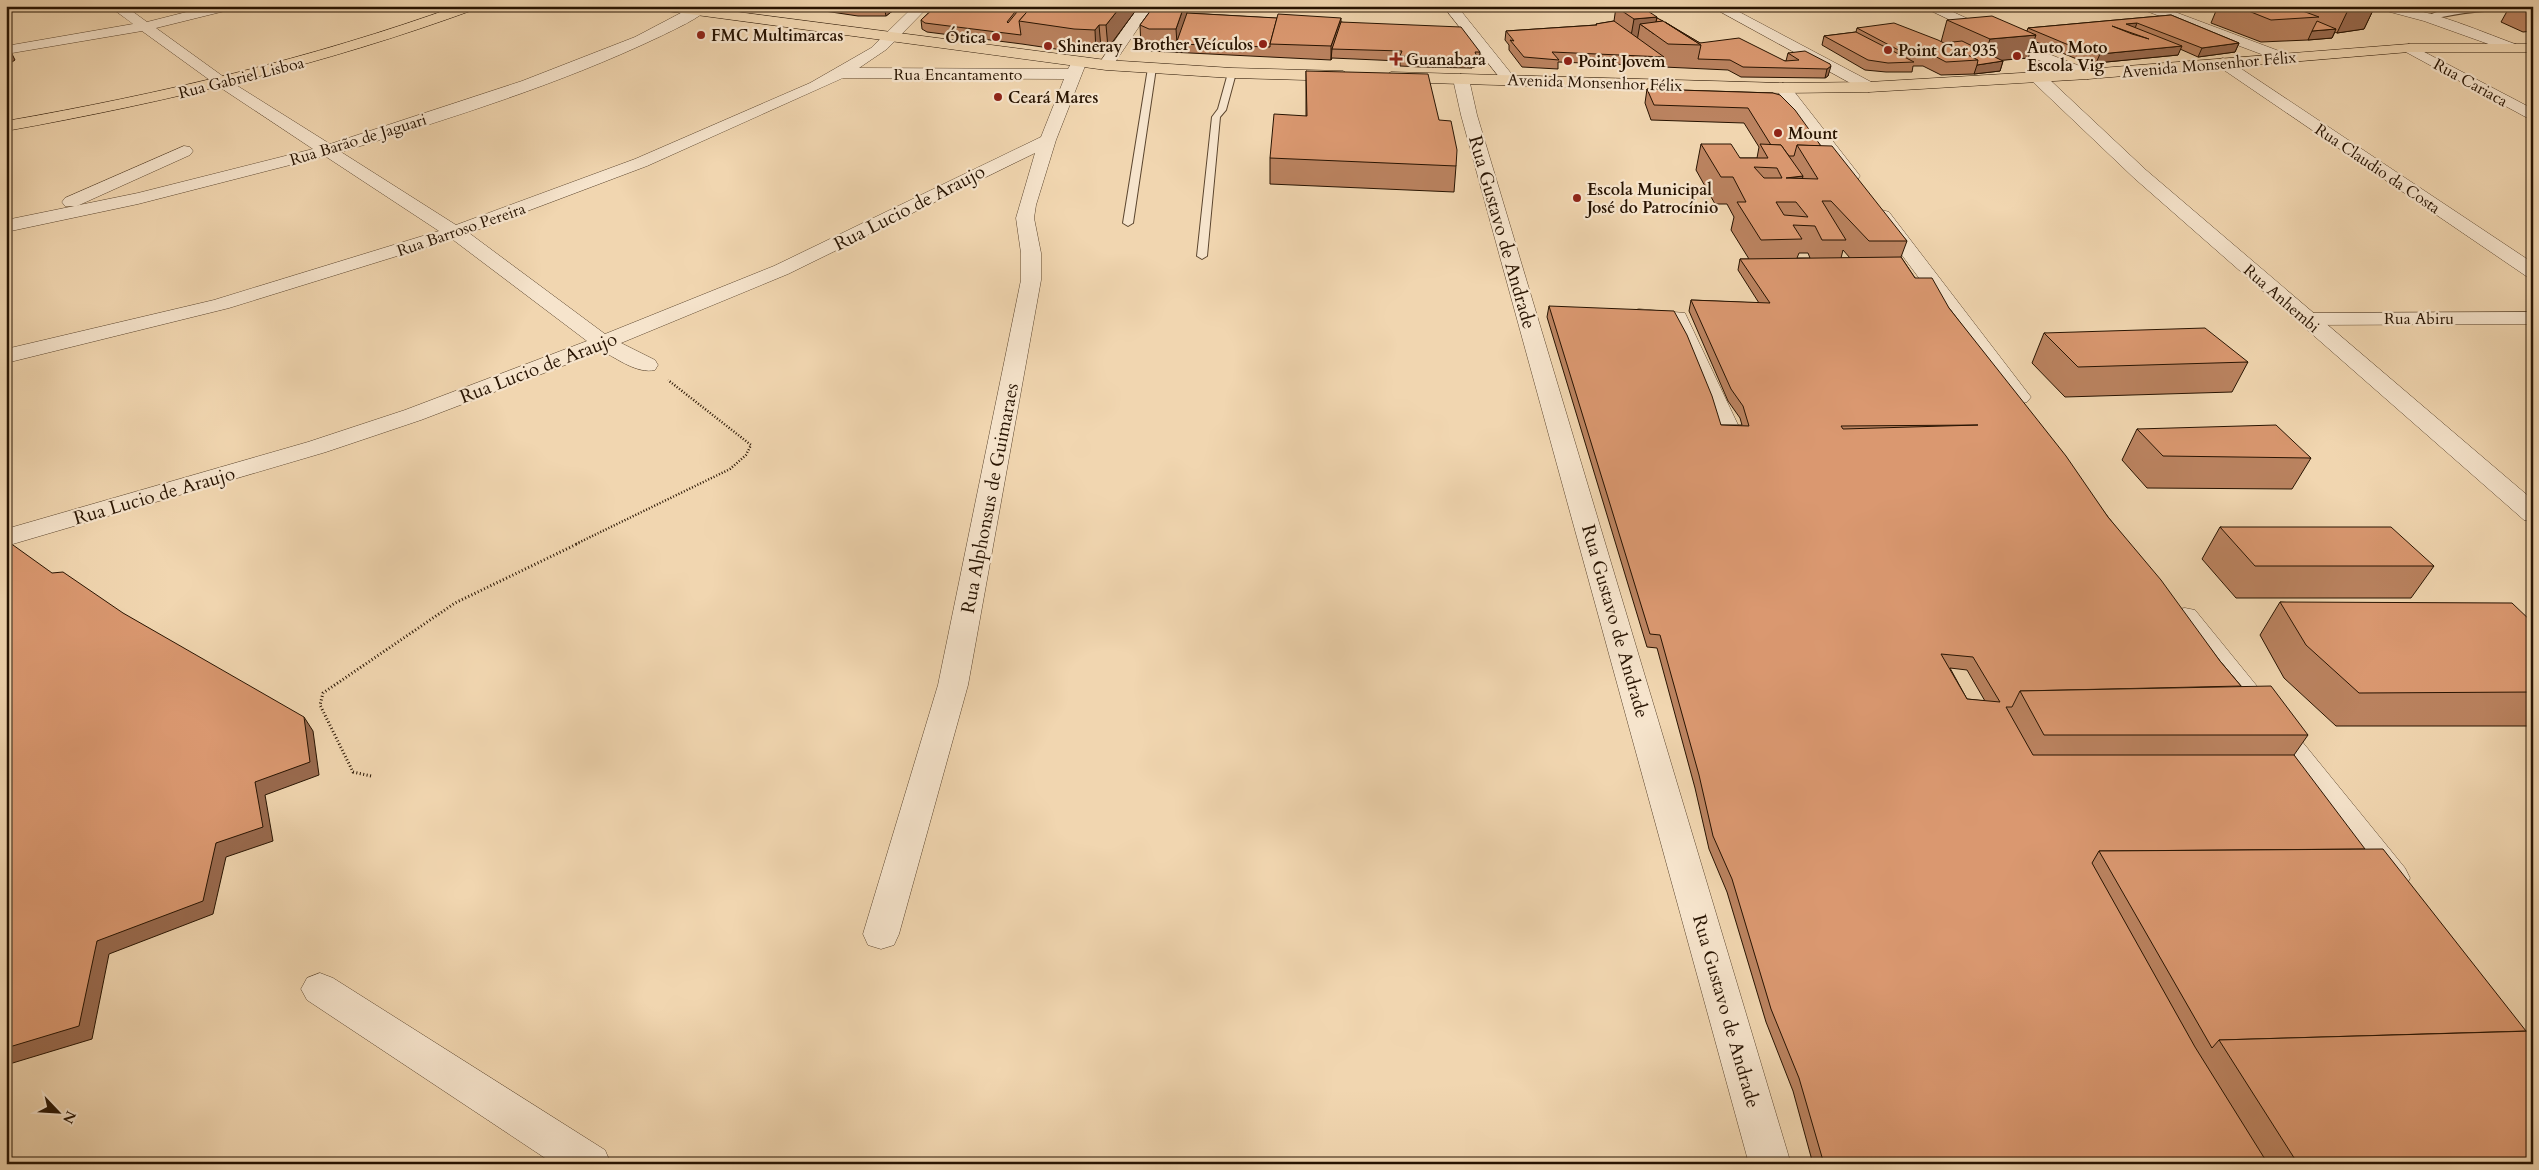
<svg xmlns="http://www.w3.org/2000/svg" width="2539" height="1170" font-family="Cardo,serif">
<rect width="100%" height="100%" fill="#f1d6b0"/>
<filter id="stains"><feTurbulence type="fractalNoise" baseFrequency=".004" numOctaves="4"/><feColorMatrix values="0 0 0 0 .2 0 0 0 0 .09 0 0 0 0 .02 0 0 0 .5 -.17"/></filter>
<radialGradient id="worn" r=".72"><stop offset=".6" stop-color="#630" stop-opacity="0"/><stop offset="1" stop-color="#630" stop-opacity=".3"/></radialGradient>
<g fill="none" stroke-linecap="round" stroke-linejoin="round">
<defs>
<g id="service">
<path d="M2533 6V9C2497 9 2464 11 2429 20L2425 18C2447 2 2505 6 2533 6Z"/>
<path d="M1152 66 1156 68 1133 223 1128 226 1123 223 1148 68Z"/>
<path d="M1232 70 1236 73 1226 110 1220 117 1207 256 1202 259 1197 256 1212 117 1218 109 1228 73Z"/>
</g>
<g id="minor">
<path d="M109 6H125L147 22 210 6H235L233 9 156 28 228 80 330 144 522 81 635 37 694 6H711C701 18 673 30 659 37 558 85 448 119 341 152L456 225 635 159 810 83 871 48 914 6H929L887 49 859 68 1068 69 1074 58H1084L1087 61 1056 140 1036 205 1034 218 1041 253V280L968 685 899 934 894 945 881 949 868 945 863 934 938 685 1021 280V253L1016 218 1035 153 788 274 621 343 655 360 658 365 655 370C637 374 618 359 602 351L421 420 326 452 6 546V529L308 442 405 410 587 341 452 239 229 308 6 363V349L214 300 439 231 325 156 138 204 6 232V220L138 193 313 149 218 86 142 31 6 54V46L133 24ZM843 78 1064 79 1041 137 774 266 605 334 469 233 647 166Z"/>
<path d="M1139 6H1153L1111 68H1101L1098 65Z"/>
<path d="M1443 6H1457L1514 77 1517 80 1514 83H1504Z"/>
<path d="M1710 6H1728L1875 84 1877 87 1869 92 1863 90Z"/>
<path d="M1921 6H1940L2025 45 2093 71 2096 74 2088 79 2083 77 2015 51Z"/>
<path d="M2139 6H2159L2287 54 2289 57 2282 61 2277 60 2141 9Z"/>
<path d="M2377 6C2426 6 2473 29 2518 45L2520 48 2518 51H2508L2424 21 2379 9Z"/>
<path d="M2409 44 2533 109V121L2404 51 2402 48Z"/>
<path d="M2223 58 2228 60 2533 263V278L2526 276 2218 66 2215 63 2218 60Z"/>
<path d="M1461 74 1469 79 1477 115 1791 1164H1749L1461 115 1453 79Z"/>
<path d="M1783 83 1789 85 1857 172 1860 176 1857 180H1845L1775 88Z"/>
<path d="M184 146 190 147 193 151 190 155 77 206H65L62 202 65 198Z"/>
<path d="M1882 210 1889 212 2027 392 2031 397 2027 402 2019 404 2011 402 1873 216 1875 212Z"/>
<path d="M1639 309 1685 313 1740 429 1736 434 1728 436 1720 434 1716 429 1670 323 1632 319 1628 315 1632 311Z"/>
<path d="M2533 312V324L2306 325 2299 323 2295 319 2299 315 2306 313Z"/>
<path d="M2185 608 2195 610 2405 868 2410 878 2405 888 2393 892 2381 888 2175 624 2171 617 2175 610Z"/>
<path d="M320 973 333 978 605 1150 611 1164H554L307 1000 301 989 307 978Z"/>
</g>
<path id="tertiary" d="M2036 72 2050 80 2146 170 2533 500V522L2524 520 2134 178 2031 80 2028 77 2031 74Z"/>
<g id="primary">
<path d="M457 6H478L476 9C323 65 167 102 6 131V121C160 94 310 59 457 6Z"/>
<path d="M652 6H692L1106 60 1232 68 1343 71 1351 76 1343 81 1232 78 1106 70 659 10Z"/>
<path d="M2409 44H2533V52H2409L2088 79 1869 92 1783 93 1391 82 1383 77 1391 72 1783 83 1869 82 2088 69Z"/>
</g>
</defs>
<use href="#service" stroke="#5a442d" stroke-width="2"/>
<use href="#minor" stroke="#5a442d" stroke-width="1"/>
<use href="#tertiary" stroke="#5a442d" stroke-width="1"/>
<use href="#primary" stroke="#271301" stroke-width="1"/>
<path stroke="#271301" stroke-width="2.5" stroke-dasharray="1 2" stroke-linecap="butt" d="M576 544 730 469 746 455 751 445 668 380"/>
<path stroke="#271301" stroke-width="3" stroke-dasharray="1 2.5" stroke-linecap="butt" d="M371 776 353 772 320 705 323 693 455 603 579 543"/>
<use href="#service" fill="#f6e4cc" fill-rule="evenodd"/>
<use href="#minor" fill="#f6e4cc" fill-rule="evenodd"/>
<use href="#tertiary" fill="#f6e4cc" fill-rule="evenodd"/>
<use href="#primary" fill="#f1d6b0" fill-rule="evenodd"/>
</g>
<g fill="#bb8360" stroke="#271301" fill-rule="evenodd">
<path d="M741 6H755L753 8Z"/>
<path d="M791 6H899L886 16H858Z"/>
<path d="M936 6H1139L1108 48H1101L1096 53 1076 52 1022 44 927 32 922 29 921 20Z"/>
<path d="M1154 6H1187V13L1341 22 1480 52 1479 61H1477V66L1471 68 1421 67 1400 66V61L1332 58 1331 60 1270 57 1150 51 1141 48 1140 25Z"/>
<path d="M2218 6H2375L2364 29 2337 33 2335 32 2332 38 2308 40 2261 42 2211 23Z"/>
<path d="M2510 6H2533V31L2523 32 2501 22Z"/>
<path d="M1616 7 1657 18 1700 43 1785 61H1786L1788 53 1830 64 1828 76 1825 78 1741 77 1728 70 1664 67 1662 66 1558 62V69L1522 67 1509 50V45L1505 40 1506 31 1596 25V24L1614 21Z"/>
<path d="M2171 15 2239 43 2235 52 2198 57 2180 49 2178 55 2096 63 2079 60 2034 41 2028 58 2001 60 2003 61 2000 71 1974 74 1941 75 1923 66H1913L1912 72H1886L1865 70 1822 45 1824 36 1856 32 1857 28 1941 42 1947 20 2027 31 2028 28Z"/>
<path d="M1306 71 1439 120 1456 166 1454 192 1270 184V158L1306 116Z"/>
<path d="M1647 89 1773 93 1907 241 1901 257 1915 278 1949 308 2108 517 2220 661 2241 686 2308 735 2294 755 2533 1164H1813L1793 1091 1766 1022 1727 892 1709 849 1695 788 1657 648 1647 647 1547 317 1549 306 1721 425H1742L1740 418 1728 401 1689 311 1691 300 1759 303 1738 270 1740 259H1749L1731 230 1734 217 1727 204H1715L1696 170 1701 144 1740 158H1757L1759 147 1744 123 1651 120 1645 103ZM1843 250 1850 258H1841ZM1799 253H1808L1810 258H1797ZM1950 668 1967 670 1985 701 1967 699Z"/>
<path d="M2044 333 2248 362 2232 392 2065 397 2032 363Z"/>
<path d="M2137 429 2311 458 2292 489 2147 488 2122 460Z"/>
<path d="M2220 527 2434 566 2411 598H2236L2202 559Z"/>
<path d="M2280 602 2533 623V726H2336L2284 678 2260 635Z"/>
</g>
<g fill="#996a4e" stroke="#271301">
<path d="M884 6H899L886 16Z"/>
<path d="M1121 6H1139L1108 48 1106 25Z"/>
<path d="M1184 6H1187V22L1177 44 1176 29Z"/>
<path d="M2375 6 2364 29 2337 33 2348 10Z"/>
<path d="M1657 17 1654 34 1640 24 1637 41 1630 42 1634 19Z"/>
<path d="M1341 18V31L1332 49 1331 60V46Z"/>
<path d="M2137 23 2134 31 2126 24Z"/>
<path d="M1099 25 1101 48 1096 53 1095 30Z"/>
<path d="M2336 29 2332 38 2308 40 2312 31Z"/>
<path d="M2036 35 2028 58 1983 62 1990 39Z"/>
<path d="M2239 43 2235 52 2198 57 2202 48Z"/>
<path d="M8 46 15 60 6 66V47Z"/>
<path d="M2182 46 2178 55 2096 63 2100 54Z"/>
<path d="M1477 57V66L1471 68 1472 59Z"/>
<path d="M2003 61 2000 71 1974 74 1977 65Z"/>
<path d="M1831 66 1828 76 1825 78 1827 69Z"/>
<path d="M1803 176 1797 202 1786 178Z"/>
<path d="M304 717 313 731 319 775 265 795 273 841 226 857 213 914 109 954 92 1039 6 1065V1048L97 941 216 843 255 782Z"/>
</g>
<g fill="#da9870" stroke="#271301" fill-rule="evenodd">
<path d="M936 6H1032L1019 21 1021 35 925 23 921 20ZM1015 12H1017L1008 23 1007 22Z"/>
<path d="M1032 6H1121L1106 25H1099L1095 30 1074 29 1019 21Z"/>
<path d="M1154 6H1184L1176 29H1149L1140 25Z"/>
<path d="M1626 6H1640L1657 17 1634 19 1616 7Z"/>
<path d="M2236 6H2289L2319 17 2271 20Z"/>
<path d="M2336 6H2375L2348 10Z"/>
<path d="M1187 13 1277 18 1270 44V47L1176 44Z"/>
<path d="M1278 14 1341 18 1331 46 1270 44Z"/>
<path d="M2171 15 2239 43 2202 48 2137 23 2126 24 2182 46 2100 54 2083 51 2028 28ZM2112 26 2149 39 2132 34Z"/>
<path d="M1992 16 2036 35 1990 39 1947 20Z"/>
<path d="M1657 18 1663 21 1656 22Z"/>
<path d="M1614 21 1664 57 1552 52 1559 60 1524 57 1510 40 1514 41 1506 31 1597 25 1596 24Z"/>
<path d="M1663 21 1701 45 1668 44 1640 24Z"/>
<path d="M2317 21 2336 29 2312 31Z"/>
<path d="M1341 22 1461 27 1480 52H1475L1477 57 1472 59 1400 56 1402 51 1332 49Z"/>
<path d="M1665 22 1700 43 1739 38 1785 61 1799 60 1788 53 1805 51 1830 64 1831 66 1827 69 1743 67 1730 60 1698 59 1701 45Z"/>
<path d="M1894 23 1938 40 1978 60 1946 62 1927 52 1906 54 1857 28Z"/>
<path d="M1856 32 1914 62 1888 63 1868 60 1824 36Z"/>
<path d="M1962 41 2003 61 1977 65 1978 60 1944 43Z"/>
<path d="M1306 71 1428 74 1439 120 1451 121 1457 150 1456 166 1270 158 1274 114 1307 116Z"/>
<path d="M1647 89 1773 93 1780 95 1795 110 1821 146 1797 145 1794 156H1789L1781 145H1771L1748 108 1654 105Z"/>
<path d="M1701 144H1731L1740 158H1768L1760 144 1781 145 1803 176 1786 178 1818 179 1797 145 1832 146 1907 241H1869L1831 201H1822L1846 240H1822L1815 226 1793 225 1802 239 1761 240 1737 202H1746L1733 177H1721ZM1754 167 1777 168 1782 178H1764ZM1776 202H1796L1808 217 1784 215Z"/>
<path d="M1901 257 1915 278H1932L1949 308 2066 456 2108 517 2161 580 2220 661 2241 686 2020 691 2012 707H2006L2033 755H2294L2365 849 2099 851 2092 863 2195 1047 2268 1164H1824L1799 1078 1771 1009 1732 879 1713 836 1699 775 1660 635 1650 634 1549 306 1674 311 1687 335 1712 396 1721 425 1749 426 1743 406 1731 389 1691 300 1770 303 1740 259ZM1978 425 1843 429 1841 426ZM1941 654 1973 657 2000 702 1967 699Z"/>
<path d="M2205 328 2248 362 2078 367 2044 333Z"/>
<path d="M2276 425 2311 458 2163 456 2137 429Z"/>
<path d="M2220 527H2391L2434 566H2255Z"/>
<path d="M6 540 52 573 63 572 123 613 304 717 310 762 255 782 263 827 216 843 203 901 97 941 79 1026 6 1048Z"/>
<path d="M2280 602 2512 603 2533 623V692L2359 693 2306 645Z"/>
<path d="M2271 686 2308 735H2044L2020 691Z"/>
<path d="M2383 849 2526 1031 2219 1040 2212 1048 2099 851Z"/>
<path d="M2533 1031V1164H2298L2219 1040Z"/>
</g>
<g fill="#8f2418" stroke="#f6e4cc" stroke-width="2">
<circle cx="701" cy="35" r="5"/>
<circle cx="996" cy="37" r="5"/>
<circle cx="1263" cy="44" r="5"/>
<circle cx="1048" cy="46" r="5"/>
<circle cx="1888" cy="50" r="5"/>
<circle cx="2017" cy="56" r="5"/>
<path d="M1393.5 51.5h5v5h5v5h-5v5h-5v-5h-5v-5h5z"/>
<circle cx="1568" cy="61" r="5"/>
<circle cx="998" cy="97" r="5"/>
<circle cx="1778" cy="133" r="5"/>
<circle cx="1577" cy="198" r="5"/>
</g>
<g text-anchor="middle" stroke-width="4.5" stroke-linejoin="round" paint-order="stroke">
<g font-size="16" font-weight="bold" fill="#271301" stroke="#f6e4cc" text-anchor="start">
<text x="711" y="41">FMC Multimarcas</text>
<text x="986" y="43" text-anchor="end">Ótica</text>
<text x="1253" y="50" text-anchor="end">Brother Veículos</text>
<text x="1058" y="52">Shineray</text>
<text x="2027" y="53">Auto Moto<tspan x="2027" dy="18">Escola Vig</tspan></text>
<text x="1898" y="56">Point Car 935</text>
<text x="1406" y="65">Guanabara</text>
<text x="1578" y="67">Point Jovem</text>
<text x="1008" y="103">Ceará Mares</text>
<text x="1788" y="139">Mount</text>
<text x="1587" y="195">Escola Municipal<tspan x="1587" dy="18">José do Patrocínio</tspan></text>
</g>
<g font-size="16" fill="#271301" stroke="#f6e4cc">
<text transform="translate(2209 64) rotate(-5)" y="6">Avenida Monsenhor Félix</text>
<text x="958" y="80">Rua Encantamento</text>
<text transform="translate(241 77) rotate(-14)" y="6">Rua Gabriel Lisboa</text>
<text transform="translate(1595 82) rotate(2)" y="6">Avenida Monsenhor Félix</text>
<text transform="translate(2471 82) rotate(29)" y="6">Rua Cariaca</text>
<text transform="translate(358 139) rotate(-17)" y="6">Rua Barão de Jaguari</text>
<text transform="translate(2378 168) rotate(34)" y="6">Rua Claudio da Costa</text>
<text transform="translate(461 229) rotate(-19)" y="6">Rua Barroso Pereira</text>
<text transform="translate(2282 298) rotate(41)" y="6">Rua Anhembi</text>
<text x="2419" y="324">Rua Abiru</text>
</g>
<g font-size="19" fill="#271301" stroke="#f6e4cc">
<text transform="translate(909 207) rotate(-27)" y="7">Rua Lucio de Araujo</text>
<text transform="translate(1503 232) rotate(74)" y="7">Rua Gustavo de Andrade</text>
<text transform="translate(538 367) rotate(-21)" y="7">Rua Lucio de Araujo</text>
<text transform="translate(154 495) rotate(-16)" y="7">Rua Lucio de Araujo</text>
<text transform="translate(989 498) rotate(-79)" y="7">Rua Alphonsus de Guimaraes</text>
<text transform="translate(1616 621) rotate(74)" y="7">Rua Gustavo de Andrade</text>
<text transform="translate(1727 1011) rotate(74)" y="7">Rua Gustavo de Andrade</text>
</g>
</g>
<rect width="2539" height="1170" fill="none" stroke="#f1d6b0" stroke-width="25"/>
<rect x="8" y="8" width="2524" height="1155" fill="none" stroke="#271301" stroke-width="2.5"/>
<rect x="12" y="12" width="2514" height="1145" fill="none" stroke="#271301"/>
<g transform="translate(58 1112) rotate(115)" stroke="#f6e4cc" stroke-width="4" paint-order="stroke">
<path d="M0-4L9 19L0 12L-9 19Z" fill="#271301"/>
<text y="-8" font-size="14" font-weight="bold" text-anchor="middle" fill="#271301">N</text>
</g>
<rect width="100%" height="100%" filter="url(#stains)"/>
<rect width="100%" height="100%" fill="url(#worn)"/>
</svg>
